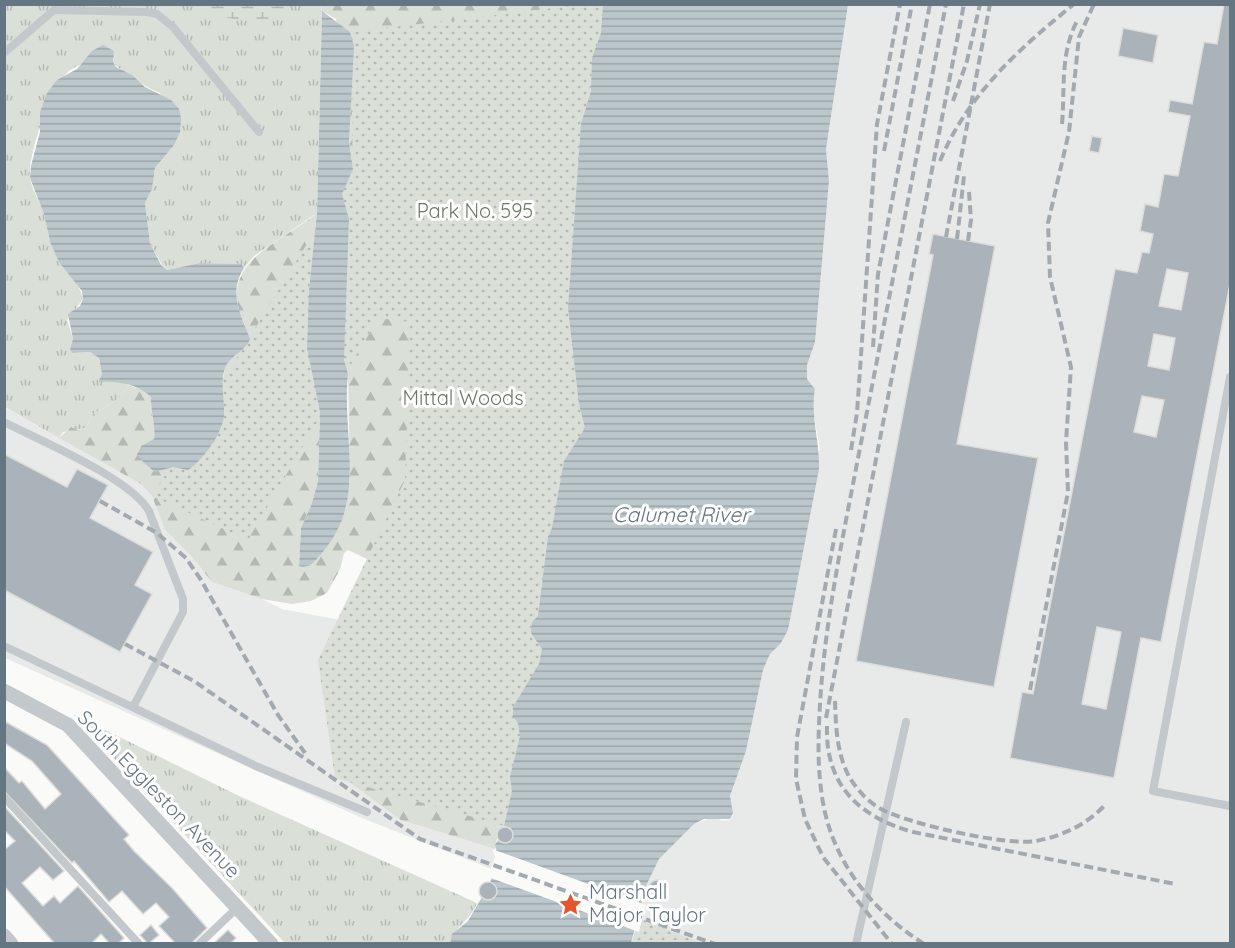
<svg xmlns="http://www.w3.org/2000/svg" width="1235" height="948" font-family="Quicksand,sans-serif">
<defs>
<pattern id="grass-tufts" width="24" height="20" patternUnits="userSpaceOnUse" patternTransform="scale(1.5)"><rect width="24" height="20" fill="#dadfd7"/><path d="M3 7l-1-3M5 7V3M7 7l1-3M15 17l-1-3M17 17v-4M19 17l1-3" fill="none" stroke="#b4b9b4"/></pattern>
<pattern id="forest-firs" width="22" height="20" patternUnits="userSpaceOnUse" patternTransform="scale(1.5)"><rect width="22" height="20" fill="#dadfd7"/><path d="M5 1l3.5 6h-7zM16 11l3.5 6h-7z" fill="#b4b9b4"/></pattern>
<pattern id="wetland-marsh" width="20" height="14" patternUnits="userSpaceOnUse" patternTransform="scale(1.5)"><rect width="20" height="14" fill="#dadfd7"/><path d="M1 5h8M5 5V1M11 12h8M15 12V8" fill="none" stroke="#b4b9b4"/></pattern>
<pattern id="park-dots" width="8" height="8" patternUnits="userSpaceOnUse" patternTransform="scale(1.5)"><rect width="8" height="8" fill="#dadfd7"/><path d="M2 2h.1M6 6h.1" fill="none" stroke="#b4b9b4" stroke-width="1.8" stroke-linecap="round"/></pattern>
<pattern id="water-rules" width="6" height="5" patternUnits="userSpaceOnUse" patternTransform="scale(1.5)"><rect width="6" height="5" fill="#bbc7cb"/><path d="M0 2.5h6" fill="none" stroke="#9ca6aa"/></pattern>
</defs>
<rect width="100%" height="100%" fill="#fafaf8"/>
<g fill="#e8e9e9">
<path d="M848 5H1230V943L701 944 639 918 646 886 659 859 694 824 715 817 722 821 730 820 733 814 730 796 746 751 763 670 770 654 781 643 788 630 820 448 812 407 815 389 807 379V365L815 342 829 181 826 149Z"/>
<path d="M4 407 141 484 152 496 165 530 193 558 212 582 262 599 282 609 351 622 401 820 495 849 498 857 494 870 362 818 5 658Z"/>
</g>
<g fill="url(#grass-tufts)">
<path d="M5 5H320L322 11 317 213 254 256 244 268 240 264 200 263 167 270 162 265 150 243 145 203 152 189 155 168 174 145 160 93C151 90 117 69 113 62L114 58 92 51C82 68 74 65 65 75 50 92 27 157 30 178 32 190 40 202 44 213 47 223 47 234 51 244 59 264 79 279 83 299L67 320 73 339V353L90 352 99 358 102 374 98 381 112 380 129 385 117 400 93 414 86 428 63 432 59 438 5 407Z"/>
<path d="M73 714 237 795 477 903C470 921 452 929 450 943H285Z"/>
</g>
<path fill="url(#forest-firs)" d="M320 5H603L504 826 498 832 495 849 401 820 337 773 367 559 348 550 344 553 340 569 327 593 311 601 292 604 262 599 212 582 193 558 165 530 152 496 141 484 59 438 71 427 77 430 86 428 93 414 117 400 129 385 144 391 151 397C150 412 156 425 154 439L141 446 137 453 223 380 225 368 245 325C214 262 279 245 317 213L309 291 320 412 318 481 312 503 301 528 299 566 345 510 350 480 348 374 344 360 353 169 349 142 351 91 336 19 322 11Z"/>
<path fill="url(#wetland-marsh)" d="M188 5H284L286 16C270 31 207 15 188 5Z"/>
<g fill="url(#park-dots)">
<path d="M579 5H616L587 450 505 826 335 778 318 660 405 480 410 322 378 318 248 540 152 496 353 169 350 32Z"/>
<path d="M639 918 701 943 631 944Z"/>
</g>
<g fill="url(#water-rules)">
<path d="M603 5H848L826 149 829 181 815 342 807 365V379L815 389C810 416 820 441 819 469L788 630 781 643 770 654 763 670 746 751 730 796 733 813 730 819H704L694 824 659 859 646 886 631 943 450 944 452 934 468 921 482 897 489 900 496 895V887L490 883 498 857 495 845 498 840 508 843 513 836 511 828 504 826 512 791 510 777 520 736 518 723 513 717V707L539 664 542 649 531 633 532 622 538 616 548 537 552 528 564 461 585 428 579 404 568 308 581 124 591 91 592 58 601 33Z"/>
<path d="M322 11 350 32 354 46 349 142 353 169 342 194 349 219 344 360 348 374C341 436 369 500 321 554 315 561 310 569 299 566L301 528 312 503 318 481 320 412 307 348 309 291 317 213Z"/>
<path d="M103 45 114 51 113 62 116 67 132 75 145 87 171 100 179 109 181 118 180 132 174 145 155 168 152 189 145 203 150 243 161 265 167 270 200 263 241 264 244 268C228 293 241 315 250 339 245 352 232 354 226 366 218 382 227 408 223 421 219 437 202 461 188 470L173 467 155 472 144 463 137 454 141 446 154 439C156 425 150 411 151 397 136 383 116 381 98 382L102 374 99 358 90 352 73 353 70 350 73 339 68 314 80 306 83 299 82 291 59 262 50 242 44 214 30 178 31 166 40 132V112L47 93 57 80 77 69 92 51Z"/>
</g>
<path fill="#fafaf8" d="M492 849 646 905 639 932 488 877 495 857Z"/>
<g fill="#aab3b9" stroke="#dcdcda" stroke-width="1.5" fill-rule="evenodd">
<path d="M1224 4H1230V284L1161 642 1141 638 1114 778 1010 758 1022 692 1033 694 1115 269 1137 273 1142 252 1149 253 1153 234 1140 231 1145 204 1158 207 1164 174 1178 176 1190 116 1168 112 1170 100 1192 104 1204 42 1217 44ZM1167 269 1188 273 1181 310 1159 306ZM1154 334 1175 338 1169 370 1148 366ZM1142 396 1164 400 1156 437 1134 432ZM1097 627 1121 632 1106 709 1082 704Z"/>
<path d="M1123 28 1158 35 1153 63 1118 56Z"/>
<path d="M1092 136 1102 138 1099 153 1089 151Z"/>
<path d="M933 234 995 246 957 444 1038 458 994 687 856 661 933 255 929 254Z"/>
<path d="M4 454 67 487 77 469 108 485 90 518 153 552 135 585 152 594 120 652 4 590Z"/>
<path d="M4 721 47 745 129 835 124 839 134 851 172 888 207 928 191 944H176L159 926 169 917 156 903 143 914 122 891 109 902 74 861 72 863 4 791V767L19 783 22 781 45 809 61 794 32 761 4 743Z"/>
<path d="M4 806 64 871 53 880 40 867 22 883 43 906 54 896 60 903 78 886 124 938 118 944H110L101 934 91 944H55L4 886V850L15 841 4 830Z"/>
<circle cx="505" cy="835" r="8"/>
<circle cx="657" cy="888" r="8"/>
<circle cx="488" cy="891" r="9"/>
<path d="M151 925 159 935 148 944 140 935Z"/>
<path d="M228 930 236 938 230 944H213Z"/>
</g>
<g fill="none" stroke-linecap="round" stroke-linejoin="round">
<g stroke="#c3c8cc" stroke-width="8">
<path d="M4 53 54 10 147 12 157 14 173 27 259 132"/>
<path d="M1230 377 1153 791 1230 806"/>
<path d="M4 422C41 441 130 478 149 511L183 599V612L133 707"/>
<path d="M4 646 258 767 367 812"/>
<path d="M4 797 139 944"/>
<path d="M199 944 238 907"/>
<path d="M856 944 906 722"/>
</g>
<g stroke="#c3c8cc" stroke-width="15">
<path d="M4 691 68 725 271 944"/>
<path d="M4 936 11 944"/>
</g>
<g stroke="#a2aab0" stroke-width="4" stroke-dasharray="9 4.5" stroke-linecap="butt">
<path d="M953 101 967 61 980 4"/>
<path d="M1062 124C1065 88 1060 54 1077 21"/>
<path d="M884 151 912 4"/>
<path d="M940 161C968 94 1019 49 1074 4"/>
<path d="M946 237 990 4"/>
<path d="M957 239 964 176"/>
<path d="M968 241 971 220 969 192"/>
<path d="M873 347 878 274 930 4"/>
<path d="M851 450 857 413 877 124 900 4"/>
<path d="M100 501 157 533 186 558 201 580 278 715 305 753"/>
<path d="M836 529 797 737 796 779 805 819 823 857 892 944"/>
<path d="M125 644 194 681 420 839 715 944"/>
<path d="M1030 690 1068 492 1066 442 1071 367 1050 277 1048 223 1069 132 1079 37 1094 4"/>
<path d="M835 701C836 731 837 764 857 788 863 796 872 804 881 809 909 824 1005 846 1036 841 1062 836 1086 825 1104 806"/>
<path d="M826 718 964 4"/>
<path d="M827 726C825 785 859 817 913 832L1175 884"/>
<path d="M924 944C874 912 836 866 824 808 817 773 818 738 820 704 825 619 843 537 859 453 888 304 917 154 946 4"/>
</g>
</g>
<defs>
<symbol id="sight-bare" viewBox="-9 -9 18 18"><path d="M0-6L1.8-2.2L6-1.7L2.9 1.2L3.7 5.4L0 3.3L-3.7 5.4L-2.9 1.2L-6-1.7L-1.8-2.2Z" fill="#e4572e" stroke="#fff" stroke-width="2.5" paint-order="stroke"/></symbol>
</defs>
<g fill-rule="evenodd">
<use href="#sight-bare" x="554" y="888" width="33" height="33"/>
</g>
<g text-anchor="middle" stroke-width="6" stroke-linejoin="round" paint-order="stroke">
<g font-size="20" fill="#687a64" stroke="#fff">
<text x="475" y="218">Park No. 595</text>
<text x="463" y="405">Mittal Woods</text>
</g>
<g font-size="20" fill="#657683" stroke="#fff">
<text transform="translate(159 794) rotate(46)" y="7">South Eggleston Avenue</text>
</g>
<g font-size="20" fill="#657683" stroke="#fff" text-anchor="start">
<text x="589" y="899">Marshall<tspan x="589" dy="23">Major Taylor</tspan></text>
</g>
<g font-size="21" font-style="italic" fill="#60757c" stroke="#fff">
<text x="681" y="522">Calumet River</text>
</g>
</g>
<rect width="1235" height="948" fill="none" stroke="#657683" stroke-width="12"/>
</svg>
